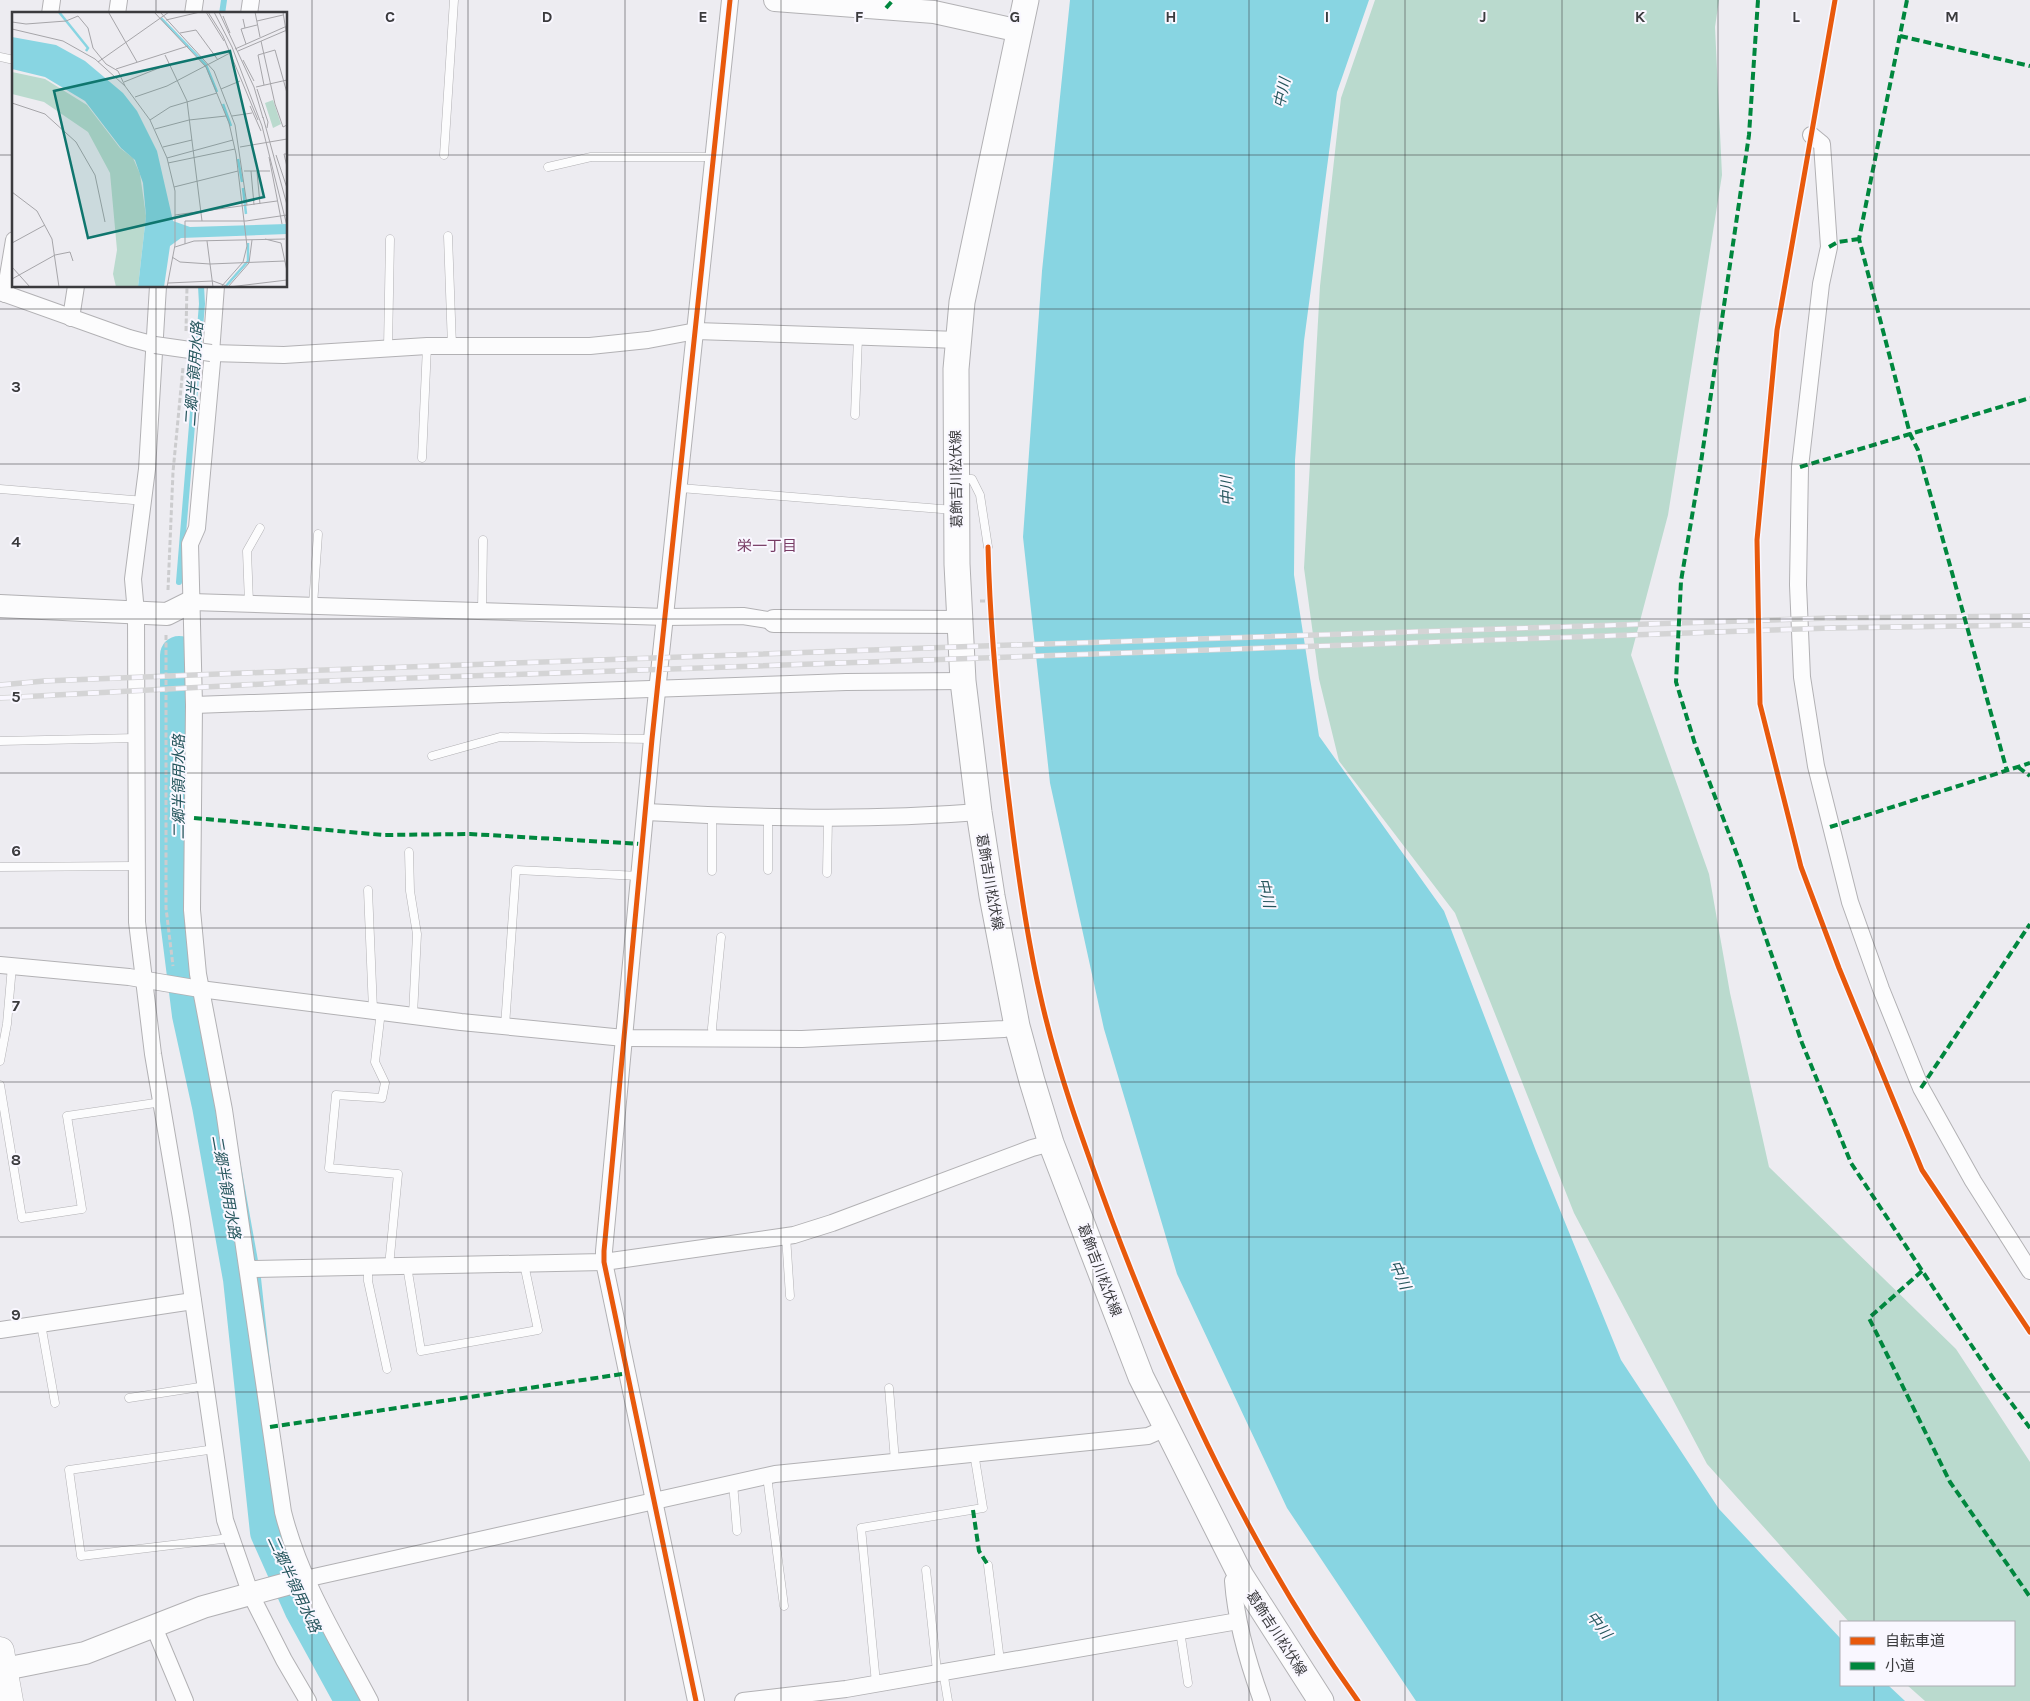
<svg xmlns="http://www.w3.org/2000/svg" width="2030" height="1701" font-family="Karla,'Noto Sans JP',sans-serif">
<rect width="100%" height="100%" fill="#edecf1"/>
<path fill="#badace" d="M1375 0H1719L1715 27 1722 175 1668 515 1631 655 1709 874 1730 993 1769 1167 1956 1349 2030 1462V1701H1925L1907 1685H2014V1622H1849L1707 1464 1574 1213 1455 913 1339 761 1319 679 1304 568 1320 286 1341 98Z"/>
<path fill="#88d5e2" d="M1070 0H1369L1337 92 1304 341 1295 460 1294 575 1319 736 1444 911 1536 1151 1621 1360 1719 1509 1841 1639V1685H1888L1905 1701H1416L1287 1508 1177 1274 1104 1029 1050 783 1023 537 1042 271Z"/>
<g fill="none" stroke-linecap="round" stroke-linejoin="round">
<g stroke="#88d5e2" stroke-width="6">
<path d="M222 14 224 0"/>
<path d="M179 582 202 304 201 286"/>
</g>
<path stroke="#88d5e2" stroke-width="38" d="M179 655V920L191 1015 211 1106 242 1279 269 1532 303 1608 354 1701"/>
<defs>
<g id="lane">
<path d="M0 57 14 60"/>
<path d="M444 155 454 0"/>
<path d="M548 167 591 157H715"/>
<path d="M448 236 452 346"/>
<path d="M388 348 390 239"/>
<path d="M855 415 858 337"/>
<path d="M422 458 427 346"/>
<path d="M960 479H972L980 495 988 547"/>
<path d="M680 488 954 510"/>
<path d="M0 489 145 501"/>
<path d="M249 603 247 551 260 528"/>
<path d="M313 605 318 534"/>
<path d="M482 611 483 540"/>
<path d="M0 741 137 738"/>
<path d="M432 756 500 737 652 739"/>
<path d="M712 815V871"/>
<path d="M409 852 410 891 417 934 413 1015"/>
<path d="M0 867 135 866"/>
<path d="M768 870V817"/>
<path d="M827 873 828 818"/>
<path d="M368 890 373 1010"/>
<path d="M381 1011 375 1062 385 1083 382 1098 336 1095 329 1168 398 1174 389 1266"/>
<path d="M505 1026 516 870 640 876"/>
<path d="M713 1040 712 1028 721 937"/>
<path d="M0 1061 7 1024 12 966"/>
<path d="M0 1085 22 1218 82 1209 67 1116 162 1102"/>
<path d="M786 1236 790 1296"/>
<path d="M407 1266 421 1351 538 1330 524 1264"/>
<path d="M368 1267V1281L387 1369"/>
<path d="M41 1324 55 1403"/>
<path d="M889 1388 895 1461"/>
<path d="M129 1398 206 1386"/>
<path d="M215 1449 69 1470 81 1556 230 1538"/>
<path d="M767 1476 784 1606"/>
<path d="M733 1483 737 1531"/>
<path d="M988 1565 1000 1661"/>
<path d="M926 1570 937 1671"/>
<path d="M1180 1631 1188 1683"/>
<path d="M943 1671 948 1701"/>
<path d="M876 1683 861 1528 983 1508 974 1453"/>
</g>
<g id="street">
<path d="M50 14 52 0"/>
<path d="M117 14 119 0"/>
<path d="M193 14 195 0"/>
<path d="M249 14 251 0"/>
<path d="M1811 135 1822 144 1829 247 1821 284 1800 467 1798 585 1802 677 1816 766 1850 902 1881 989 1921 1088 1973 1181 2030 1271"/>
<path d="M158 286 147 469 133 579 136 613 137 922 153 1054 181 1218 225 1520 251 1595 284 1660 308 1701"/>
<path d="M216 286 211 353 212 362 197 528 190 544 194 705 192 910 198 974 224 1110 283 1512C300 1580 337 1639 370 1701"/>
<path d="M0 292 129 338 155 345"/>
<path d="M5 294 14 240"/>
<path d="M71 318 76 286"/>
<path d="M211 353 284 355 427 346H590L648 340 696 331 958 340"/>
<path d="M191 602 666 617 743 616 774 621"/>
<path d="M194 705 846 682 963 681"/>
<path d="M646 812C757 818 868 821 979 812"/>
<path d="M0 965 129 977 200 989 461 1022 624 1038 802 1039 1004 1029 1017 1026"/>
<path d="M249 1269 604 1262 794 1235 832 1223 1032 1148 1051 1143"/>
<path d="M0 1330 193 1301"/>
<path d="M1241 1576 1233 1581C1236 1622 1248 1663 1262 1701"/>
<path d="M305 1579 775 1474 1148 1436 1166 1428"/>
<path d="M154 1627 185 1701"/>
<path d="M696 1701 604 1262V1251L652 739 730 0"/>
<path d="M743 1701 846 1689 1238 1621"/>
</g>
<g id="secondary">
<path d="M775 0 934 12 1020 31"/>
<path d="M0 606 167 614 191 602"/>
<path d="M774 621 960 622"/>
<path d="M0 1670 85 1653 203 1607 305 1579"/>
</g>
<path id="primary" d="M1026 0 962 302 956 369 957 564 963 681 979 812 992 896 1017 1026 1032 1081 1051 1143 1141 1377 1241 1576 1321 1701"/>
<path id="highway" d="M0 1651 9 1701"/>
</defs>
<use href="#lane" stroke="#b2b1b4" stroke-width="9"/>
<use href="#street" stroke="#b2b1b4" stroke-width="18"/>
<use href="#secondary" stroke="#b2b1b4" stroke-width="24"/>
<use href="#primary" stroke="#b2b1b4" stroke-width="27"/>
<use href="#highway" stroke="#b2b1b4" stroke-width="29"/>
<g stroke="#ccccce" stroke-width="3" stroke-dasharray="5 2.5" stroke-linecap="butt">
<path d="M186 331 187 286"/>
<path d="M168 590 173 472 183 367"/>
<path d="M980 601H989"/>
<path d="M166 635V908L173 966"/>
</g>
<use href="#lane" stroke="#fcfcfd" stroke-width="8"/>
<use href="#street" stroke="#fcfcfd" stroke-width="16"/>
<use href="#secondary" stroke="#fcfcfd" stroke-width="22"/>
<use href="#primary" stroke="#fcfcfd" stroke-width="25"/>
<use href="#highway" stroke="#fcfcfd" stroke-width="28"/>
<defs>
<g id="rail">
<path d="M0 685 44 681 297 671 982 646 1830 618 2030 616"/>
<path d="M0 698 300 682 1831 628 2030 625"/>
</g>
</defs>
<use href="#rail" stroke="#d4d4d5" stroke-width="5.5"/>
<use href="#rail" stroke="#f9f7ff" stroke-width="4" stroke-dasharray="11" stroke-linecap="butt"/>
<defs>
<path id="street-bridge" d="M155 345 211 353"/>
</defs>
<use href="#street-bridge" stroke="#b2b1b4" stroke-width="18" stroke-linecap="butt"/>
<use href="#street-bridge" stroke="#fcfcfd" stroke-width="16"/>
<g stroke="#00873e" stroke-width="4" stroke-dasharray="8 4" stroke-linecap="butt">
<path d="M1758 0 1749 135 1700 469 1681 581 1676 682 1695 744 1739 860 1802 1043 1851 1163 1995 1381 2030 1428"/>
<path d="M1907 0 1859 239 1910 434 1918 450 2007 771"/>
<path d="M886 8 893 0"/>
<path d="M1900 36 2030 66"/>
<path d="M1829 247 1838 242 1859 239"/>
<path d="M1800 467 2030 398"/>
<path d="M2018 767 2030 776"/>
<path d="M194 818 383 835 470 834 642 844"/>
<path d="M1830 827 2030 763"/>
<path d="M1921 1088 2030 924"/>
<path d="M1922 1271 1869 1318 1950 1482 2030 1597"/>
<path d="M270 1427 629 1373"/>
<path d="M973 1510 979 1551 988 1565"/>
</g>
<defs>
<g id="cycleway">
<path d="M1835 0 1777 330 1757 540 1760 704 1801 867 1839 968 1922 1170 2030 1332"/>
<path d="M988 547C990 629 998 711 1008 793 1016 861 1025 928 1040 994 1057 1071 1084 1144 1111 1218 1175 1388 1252 1553 1358 1701"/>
<path d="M696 1701 604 1262V1251L652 739 730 0"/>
</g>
</defs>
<use href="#cycleway" stroke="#f9f7ff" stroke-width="8"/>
<use href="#cycleway" stroke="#e8590c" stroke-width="5"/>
</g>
<path fill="none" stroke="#3b3b3e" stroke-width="1" stroke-opacity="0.55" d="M156 0V14M312 0V1701M468 0V1701M625 0V1701M781 0V1701M937 0V1701M1093 0V1701M1249 0V1701M1405 0V1701M1562 0V1701M1718 0V1701M1874 0V1622M0 155H14M286 155H2030M156 286V1701M0 309H2030M0 464H2030M0 619H2030M0 773H2030M0 928H2030M0 1082H2030M0 1237H2030M0 1392H2030M0 1546H2030M1874 1685V1701"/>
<g text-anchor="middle" stroke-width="4" stroke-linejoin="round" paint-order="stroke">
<g font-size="14" fill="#3b3b3e" stroke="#f9f7ff">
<text transform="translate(956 479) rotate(-91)" y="5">葛飾吉川松伏線</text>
<text transform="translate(990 882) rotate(80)" y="5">葛飾吉川松伏線</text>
<text transform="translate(1100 1270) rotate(69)" y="5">葛飾吉川松伏線</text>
<text transform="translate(1277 1633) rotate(57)" y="5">葛飾吉川松伏線</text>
</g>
<g font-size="15" font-style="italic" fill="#25555c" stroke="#f9f7ff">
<text transform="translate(1282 93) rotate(-78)" y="5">中川</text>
<text transform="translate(194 374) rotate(-86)" y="5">二郷半領用水路</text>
<text transform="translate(1227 491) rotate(-92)" y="5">中川</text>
<text transform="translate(179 787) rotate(-90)" y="5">二郷半領用水路</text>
<text transform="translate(1266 893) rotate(77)" y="5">中川</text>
<text transform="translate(226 1187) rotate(80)" y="5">二郷半領用水路</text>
<text transform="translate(1400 1275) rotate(66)" y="5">中川</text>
<text transform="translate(294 1584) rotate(65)" y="5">二郷半領用水路</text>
<text transform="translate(1599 1625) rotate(52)" y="5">中川</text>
</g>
<g font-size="15" fill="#773b64" stroke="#f9f7ff">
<text x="767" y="551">栄一丁目</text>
</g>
</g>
<g transform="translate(12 12)">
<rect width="275" height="275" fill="#edecf1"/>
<path d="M0 60 33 67 75 93 108 136 121 146 128 162 134 204 126 275H104L101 262 105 238 98 161 76 120 32 90 0 82ZM261 88 269 112 261 116 253 91Z" fill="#badace"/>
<path d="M0 25 44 33 73 49 111 81 125 99 145 139 161 209 178 215 275 212V222L169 226 158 234 152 275H126L134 204 131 171 123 148 109 136 73 89 33 65 0 57Z" fill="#88d5e2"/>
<path fill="none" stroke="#88d5e2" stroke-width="2.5" d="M47 0 76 36 74 39M149 6 194 53 205 80M211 92 219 114M226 147 230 170M231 176 234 202M214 274 236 249V231"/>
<path fill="none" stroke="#a6a5a9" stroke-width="1" d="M142 0 194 55 217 111 224 142 235 234 231 250 209 275M148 0 202 59 223 113 235 193M194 0 212 29M196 0 211 24M202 0 220 35 250 114 275 214M207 0 242 75 251 106M243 0 248 25M271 0 275 25M97 1 125 50M211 4 218 21M231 7 233 16 245 13M154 8 188 0M245 9 271 3M0 10 14 12 54 9 66 4 76 16 81 36 94 52 106 59 113 74M233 16 229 17 234 32M0 17 51 29 83 47 113 74 138 108 155 146 163 179V233L155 275M168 21 184 18 206 48M211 24 246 108M249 29 263 92 271 115 275 113M223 37 275 14M226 39 275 18M153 43 175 89 190 209M231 48 242 69M86 50 157 0M104 57 176 34M112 70 157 52M252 73 246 43 263 38 275 81M244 75 275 68M209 77 228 69M245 77 256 110 255 116M123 85 155 74 218 41M0 91 33 102 64 130 83 163 93 210M238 94 249 119M220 104 240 101M251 105 275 193M138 108 158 95 205 81M143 117 177 108 214 104M151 135 180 128M228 135 275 127M275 142H272L275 155M264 143 275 176M257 145 270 212M155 146 221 128M156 151 223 137M232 159H258M239 159 242 193M245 160 248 192M162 175 226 159M0 180 25 199 40 227 47 275M163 203 265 189M253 227 269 231 275 259M195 229 201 275M0 231 33 213M173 232V209H234L275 203M163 235 182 229 273 227M160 245 168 250 198 252M198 252 273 249M0 255 18 275M0 267 43 243 58 240 61 249M156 271 201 269 217 275 275 268M216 275 237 251 240 228"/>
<path fill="#0f766e" fill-opacity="0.15" stroke="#0f766e" stroke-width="2.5" d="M218 39 252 185 76 226 42 79Z"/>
<rect width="275" height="275" fill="none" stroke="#3b3b3e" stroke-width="2.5"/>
</g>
<g font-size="16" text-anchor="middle" font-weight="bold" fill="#3b3b3e" stroke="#f9f7ff" stroke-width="4" stroke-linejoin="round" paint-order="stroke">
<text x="390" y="22">C</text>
<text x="547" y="22">D</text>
<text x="703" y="22">E</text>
<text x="859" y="22">F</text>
<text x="1015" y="22">G</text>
<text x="1171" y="22">H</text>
<text x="1327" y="22">I</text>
<text x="1483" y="22">J</text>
<text x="1640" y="22">K</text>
<text x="1796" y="22">L</text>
<text x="1952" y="22">M</text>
<text x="16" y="392">3</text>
<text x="16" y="547">4</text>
<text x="16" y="702">5</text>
<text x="16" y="856">6</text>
<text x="16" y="1011">7</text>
<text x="16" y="1165">8</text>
<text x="16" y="1320">9</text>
</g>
<rect x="1840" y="1621" width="175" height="65" fill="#f9f7ff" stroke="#adacb2"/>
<rect x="1850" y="1637" width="25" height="8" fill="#e8590c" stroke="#adacb2"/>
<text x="1885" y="1646" font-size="15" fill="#3b3b3e">自転車道</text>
<rect x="1850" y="1662" width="25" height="8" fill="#00873e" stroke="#adacb2"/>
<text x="1885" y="1671" font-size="15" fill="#3b3b3e">小道</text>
</svg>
